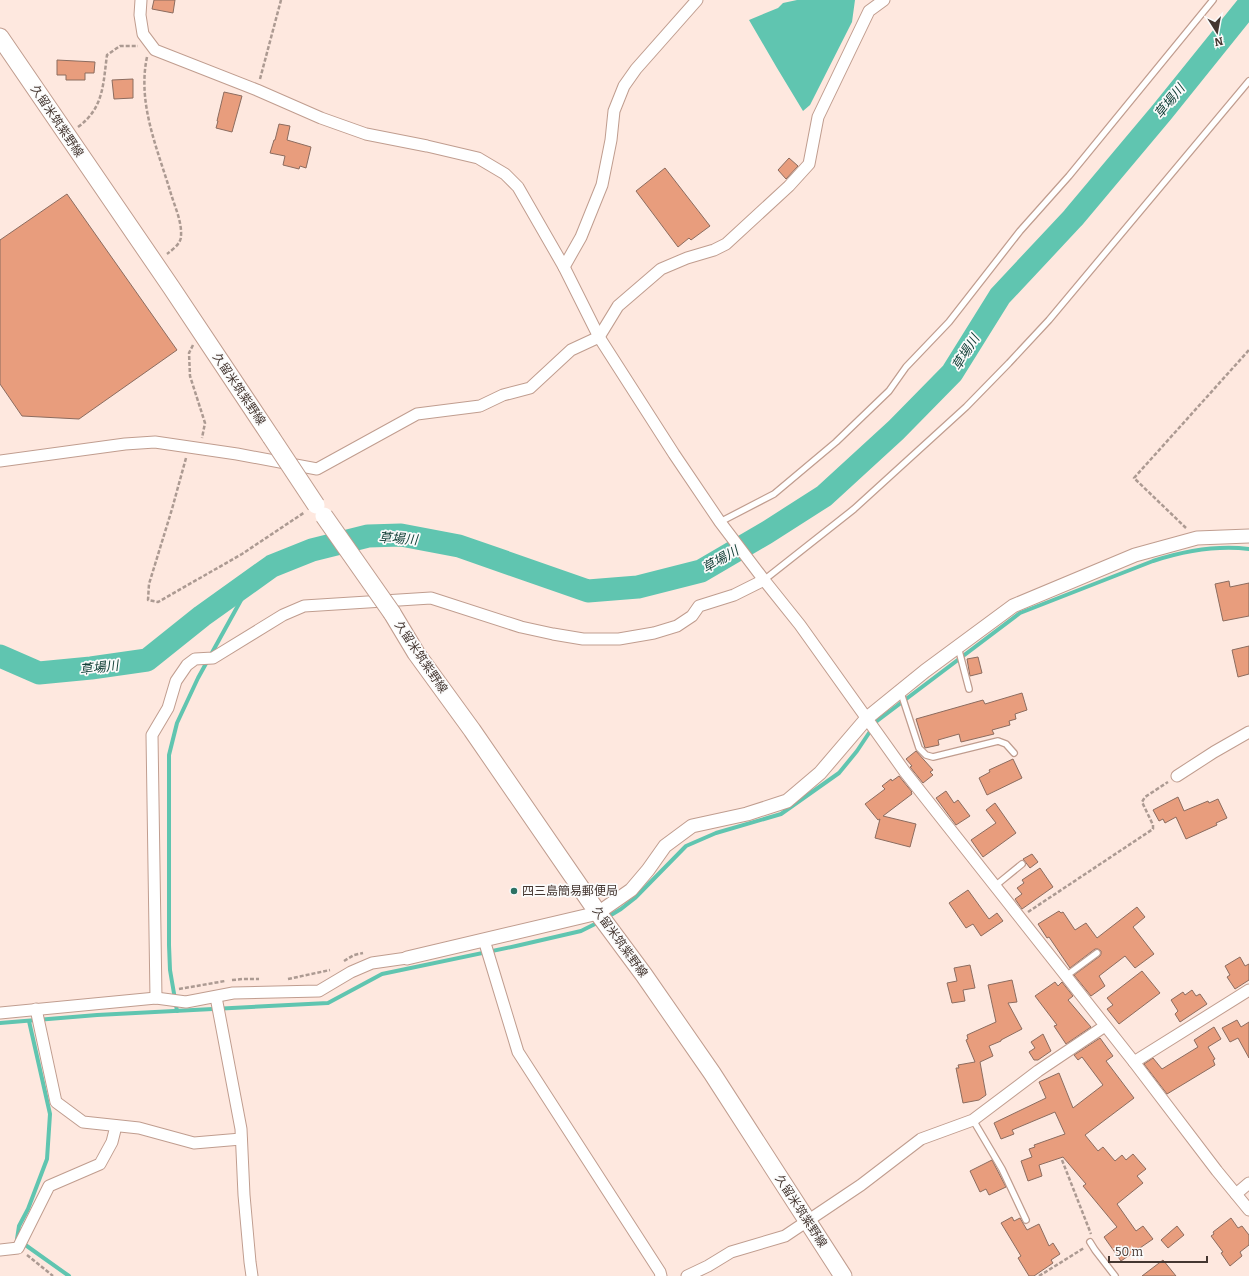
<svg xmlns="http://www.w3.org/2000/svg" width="1249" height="1276" font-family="Bitter,'Noto Sans JP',serif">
<rect width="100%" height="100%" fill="#fee8df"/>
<path fill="#60c5b0" d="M797 0H855L852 22 810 105 803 111 777 68 749 20 778 8 783 3Z"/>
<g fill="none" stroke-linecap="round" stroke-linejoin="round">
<g stroke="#60c5b0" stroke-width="4">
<path d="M606 918 621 909 635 898 686 846 716 833 781 814 839 773 857 751 877 721 1020 613 1153 561C1184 551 1216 545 1249 549"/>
<path d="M177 1011 170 970 169 945V755L177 723 198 678 251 582"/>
<path d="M29 1021 50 1114 47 1159 28 1209 19 1226 17 1239 69 1276"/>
<path d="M0 1023 97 1015 328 1003 382 974 516 946 581 931 599 922"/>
</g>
<path stroke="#60c5b0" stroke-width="23" d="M0 656 39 673 91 668 147 660 202 616 272 566 312 550 368 536 401 535 459 546 588 591 638 587 701 571 766 533 824 496 896 430 952 373 1000 296 1073 218 1162 112 1249 4"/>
</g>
<g fill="#e89d7d" stroke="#8c6c5f">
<path d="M154 0H175L173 13 152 9Z"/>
<path d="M57 60 95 62 94 73H85V80H66V75H57Z"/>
<path d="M133 79V98L114 99 112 80Z"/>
<path d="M224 92 242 96 232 132 216 128 218 121H217Z"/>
<path d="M279 124 290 126 287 140 311 147 306 168 300 166 299 169 283 165 285 156 270 153 274 140H275Z"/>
<path d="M789 158 798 166 786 179 778 170Z"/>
<path d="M665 168 710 226 691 240 689 238 678 247 636 191Z"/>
<path d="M67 194 177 350 79 419 22 416 0 384V240Z"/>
<path d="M1229 581 1230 587 1249 583V616L1223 621 1215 584Z"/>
<path d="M1249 646V674L1238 677 1232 650Z"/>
<path d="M978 657 982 673 970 676 967 659Z"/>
<path d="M1022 693 1027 710 1015 714 1016 719 1009 721 1010 725 992 730 994 734 961 742 959 734 938 740 939 745 925 748 916 719 983 700 985 704Z"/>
<path d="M916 751 933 770 930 772 933 775 923 783 910 767 912 766 906 759Z"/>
<path d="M1013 759 1022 778 987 795 979 778 990 772 989 770Z"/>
<path d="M899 776 912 792H911L912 794 883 816 916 824 910 847 875 838 880 819 878 820 865 804 885 789 882 786 891 779 892 781Z"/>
<path d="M946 791 954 803 958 800 970 816 956 825 936 798Z"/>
<path d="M1178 797 1184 811 1208 801 1209 803 1218 799 1227 818 1216 823 1217 825 1186 839 1176 817 1165 823 1163 819 1159 821 1153 810Z"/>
<path d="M995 803 1016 833 983 857 971 840 996 823 986 810Z"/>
<path d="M1032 854 1038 862 1030 868 1023 859Z"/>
<path d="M1040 868 1053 887 1022 909 1015 899 1022 894 1017 888 1024 883 1022 880Z"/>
<path d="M968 890 989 919 997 913 1003 921 981 936 973 924 966 928 949 903Z"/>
<path d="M1137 907 1145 917 1133 927 1154 954 1135 968 1125 956 1099 976 1105 986 1091 996 1074 975 1100 956 1101 954V951L1098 949H1095L1070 968 1049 937 1047 938 1038 924 1059 911 1061 913 1063 912 1075 930 1086 923 1097 938Z"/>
<path d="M1240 957 1245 966 1249 964V980L1235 989 1227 977 1230 975 1225 966Z"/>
<path d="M970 965 975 988 963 990 965 1001 952 1003 947 983 957 981 954 968Z"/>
<path d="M1142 971 1160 993 1119 1024 1107 1009 1113 1005 1107 998Z"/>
<path d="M1012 980 1017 1002 1008 1003 1022 1029 1001 1040V1041L989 1046 993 1056 980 1062 986 1095 979 1100 963 1103 956 1068H959L958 1065 975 1062 966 1040 968 1039 967 1035 996 1022 988 985Z"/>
<path d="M1055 982 1058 986 1062 982 1073 996 1068 1000 1091 1027 1066 1044 1054 1026 1057 1025 1035 996Z"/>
<path d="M1192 990 1196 996 1200 994 1207 1004 1180 1022 1175 1014 1178 1011 1171 1000 1183 992 1185 995Z"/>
<path d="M1237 1020 1241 1027 1249 1022V1058L1238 1038 1230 1042 1222 1028Z"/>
<path d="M1214 1027 1221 1039 1208 1047 1215 1059 1213 1060 1215 1065 1167 1094 1144 1064 1153 1058 1162 1069 1198 1047 1194 1040Z"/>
<path d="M1043 1034 1051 1051 1038 1060H1034L1029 1052 1035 1048 1031 1042Z"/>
<path d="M1100 1038 1113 1056 1106 1061 1134 1098 1085 1135 1098 1151 1103 1147 1115 1161 1122 1155 1126 1160 1133 1154 1146 1169 1137 1176 1143 1183 1117 1204 1136 1231 1143 1226 1153 1239 1121 1261 1104 1237 1117 1227 1083 1186 1086 1184 1063 1157 1039 1165 1042 1176 1028 1181 1021 1161 1032 1157 1029 1149 1035 1147 1034 1145 1065 1134 1055 1112 1012 1130 1014 1134 1001 1139 994 1123 1046 1098 1039 1082 1059 1073 1073 1108 1103 1085 1082 1057 1078 1060 1074 1055Z"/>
<path d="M992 1160 1006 1187 989 1195 986 1189 980 1192 970 1171Z"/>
<path d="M1012 1217 1014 1221 1020 1218 1027 1230 1039 1224 1049 1246 1053 1243 1060 1254 1051 1260 1053 1263 1034 1276H1029L1018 1258 1021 1256 1001 1223Z"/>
<path d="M1231 1218 1238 1228 1242 1226 1249 1235V1245L1240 1252 1242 1256 1230 1266 1221 1253 1223 1252 1211 1236 1214 1234 1213 1232Z"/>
<path d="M1177 1226 1184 1235 1168 1248 1161 1240Z"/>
<path d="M1163 1260 1176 1276H1142Z"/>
</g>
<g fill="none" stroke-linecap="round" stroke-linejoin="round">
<defs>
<g id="service">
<path d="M720 522 774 494 836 442 889 391 906 367 949 322 1020 231 1069 176 1213 0"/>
<path d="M764 580 854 509 966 407 1009 363 1049 320 1249 81"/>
<path d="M958 647 969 689"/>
<path d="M900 690 919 748 926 755 933 757 998 741 1006 744 1014 753"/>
<path d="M995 886 1022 864"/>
<path d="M1066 976 1097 953"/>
<path d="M973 1120 1002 1169 1026 1220"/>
<path d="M1090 1242 1095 1250 1115 1276"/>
</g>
<g id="minor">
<path d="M141 0 140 15 143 34 155 50 257 90 321 118 366 134 427 146 478 158 505 174 518 187 564 267 599 337 674 454 720 522 764 580 800 625 905 772 1134 1062 1217 1171 1249 1210"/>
<path d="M564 267 581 237 602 185 611 140 614 111 624 86 636 69 697 0"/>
<path d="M0 461 125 444 155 442 237 454 317 469 417 414 480 406 503 395 530 388 571 350 599 337 618 306 661 269 687 258 714 250 726 244 789 186 809 164 818 117 869 11 884 0"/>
<path d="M1177 776 1214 752 1249 732"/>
<path d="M484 940 518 1052 660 1272 661 1276"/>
<path d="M216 997 241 1129 244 1195 250 1262 252 1276"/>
<path d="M156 998 152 735 168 708 176 681 187 665 195 659 213 658 283 615 304 606 431 598 521 627 553 634 583 639H619L654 633 677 626 692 616 699 606 734 595 764 580"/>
<path d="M36 1009 56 1102 83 1122 139 1128 194 1143 241 1139"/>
<path d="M0 1013 156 998 186 1002 233 993 319 991 351 972 372 963 407 958"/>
<path d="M1134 1062 1249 990"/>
<path d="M1236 1194 1249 1183"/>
<path d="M0 1250 18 1248 49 1186 100 1164 112 1142 116 1126"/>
<path d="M687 1276 708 1266 731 1252 785 1236 861 1185 921 1139 973 1120 1038 1071 1105 1026"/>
</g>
<path id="tertiary" d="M407 958 598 913 631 890 648 870 665 846 692 826 747 814 787 801 820 773 867 718 925 671 1013 606 1135 555 1197 538 1249 536"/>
<g id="primary">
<path d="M0 37 171 287 271 437"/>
<path d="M392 613 416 653 472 730 598 913 644 975 712 1073 843 1276"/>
</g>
</defs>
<use href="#service" stroke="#c09d8f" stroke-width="8"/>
<use href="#minor" stroke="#c09d8f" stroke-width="13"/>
<use href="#tertiary" stroke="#c09d8f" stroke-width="15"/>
<use href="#primary" stroke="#c09d8f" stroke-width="19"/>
<g stroke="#ac9a92" stroke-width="2.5" stroke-dasharray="4 2" stroke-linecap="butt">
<path d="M147 57C137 104 158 150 171 194 175 207 182 222 181 236 181 244 172 250 167 254"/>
<path d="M260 79 281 0"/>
<path d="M78 127C104 108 103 84 107 55L120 46H138"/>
<path d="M193 345 189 353 190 376 205 423 202 438"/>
<path d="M186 458 172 509 149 584 148 600 158 602 242 554 305 512"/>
<path d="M1186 528 1134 478 1249 350"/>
<path d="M1028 912 1153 829V825L1142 802 1145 797 1168 782"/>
<path d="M344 961 354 955 363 953"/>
<path d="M288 979 330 970"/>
<path d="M232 980 243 979H259"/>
<path d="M179 989 225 981"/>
<path d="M1062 1160 1091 1234"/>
<path d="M27 1255 53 1276"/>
<path d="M1039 1276 1084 1248"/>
</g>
<use href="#service" stroke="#fff" stroke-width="5.5"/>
<use href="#minor" stroke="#fff" stroke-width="11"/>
<use href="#tertiary" stroke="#fff" stroke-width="13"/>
<use href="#primary" stroke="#fff" stroke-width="17"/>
<defs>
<g id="primary-bridge">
<path d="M271 437 316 505"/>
<path d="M324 516 392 613"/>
</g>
</defs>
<use href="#primary-bridge" stroke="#c09d8f" stroke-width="19" stroke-linecap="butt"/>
<use href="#primary-bridge" stroke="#fff" stroke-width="17"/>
</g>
<circle fill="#2d7163" stroke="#fbfbfb" stroke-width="1.5" cx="514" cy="891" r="4"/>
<g text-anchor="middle" stroke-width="3.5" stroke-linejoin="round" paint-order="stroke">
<g font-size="12" fill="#443630" stroke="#fbfbfb">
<text transform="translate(57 121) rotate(56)" y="4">久留米筑紫野線</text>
<text transform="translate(239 389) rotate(56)" y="4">久留米筑紫野線</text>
<text transform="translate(421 657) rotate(56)" y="4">久留米筑紫野線</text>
<text transform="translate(620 942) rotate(54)" y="4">久留米筑紫野線</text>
<text transform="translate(801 1211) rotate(57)" y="4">久留米筑紫野線</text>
</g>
<g font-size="12" fill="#443630" stroke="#fbfbfb" text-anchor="start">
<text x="522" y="895">四三島簡易郵便局</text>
</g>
<g font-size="13" font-style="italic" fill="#144139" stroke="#fbfbfb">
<text transform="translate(1169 101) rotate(-51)" y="5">草場川</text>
<text transform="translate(965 352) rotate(-58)" y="5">草場川</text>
<text transform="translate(398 538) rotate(4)" y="5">草場川</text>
<text transform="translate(720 559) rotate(-30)" y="5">草場川</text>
<text transform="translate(99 667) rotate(-7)" y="5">草場川</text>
</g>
</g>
<g transform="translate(1217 32) rotate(169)" stroke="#fbfbfb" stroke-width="3" paint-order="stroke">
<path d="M0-3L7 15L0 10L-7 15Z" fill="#443630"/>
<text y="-6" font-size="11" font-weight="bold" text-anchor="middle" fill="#443630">N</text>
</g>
<path d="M1109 1256v6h98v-6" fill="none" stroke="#443630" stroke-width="2"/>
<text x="1115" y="1256" font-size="12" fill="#443630" stroke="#fbfbfb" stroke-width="3" paint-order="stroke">50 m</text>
</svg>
